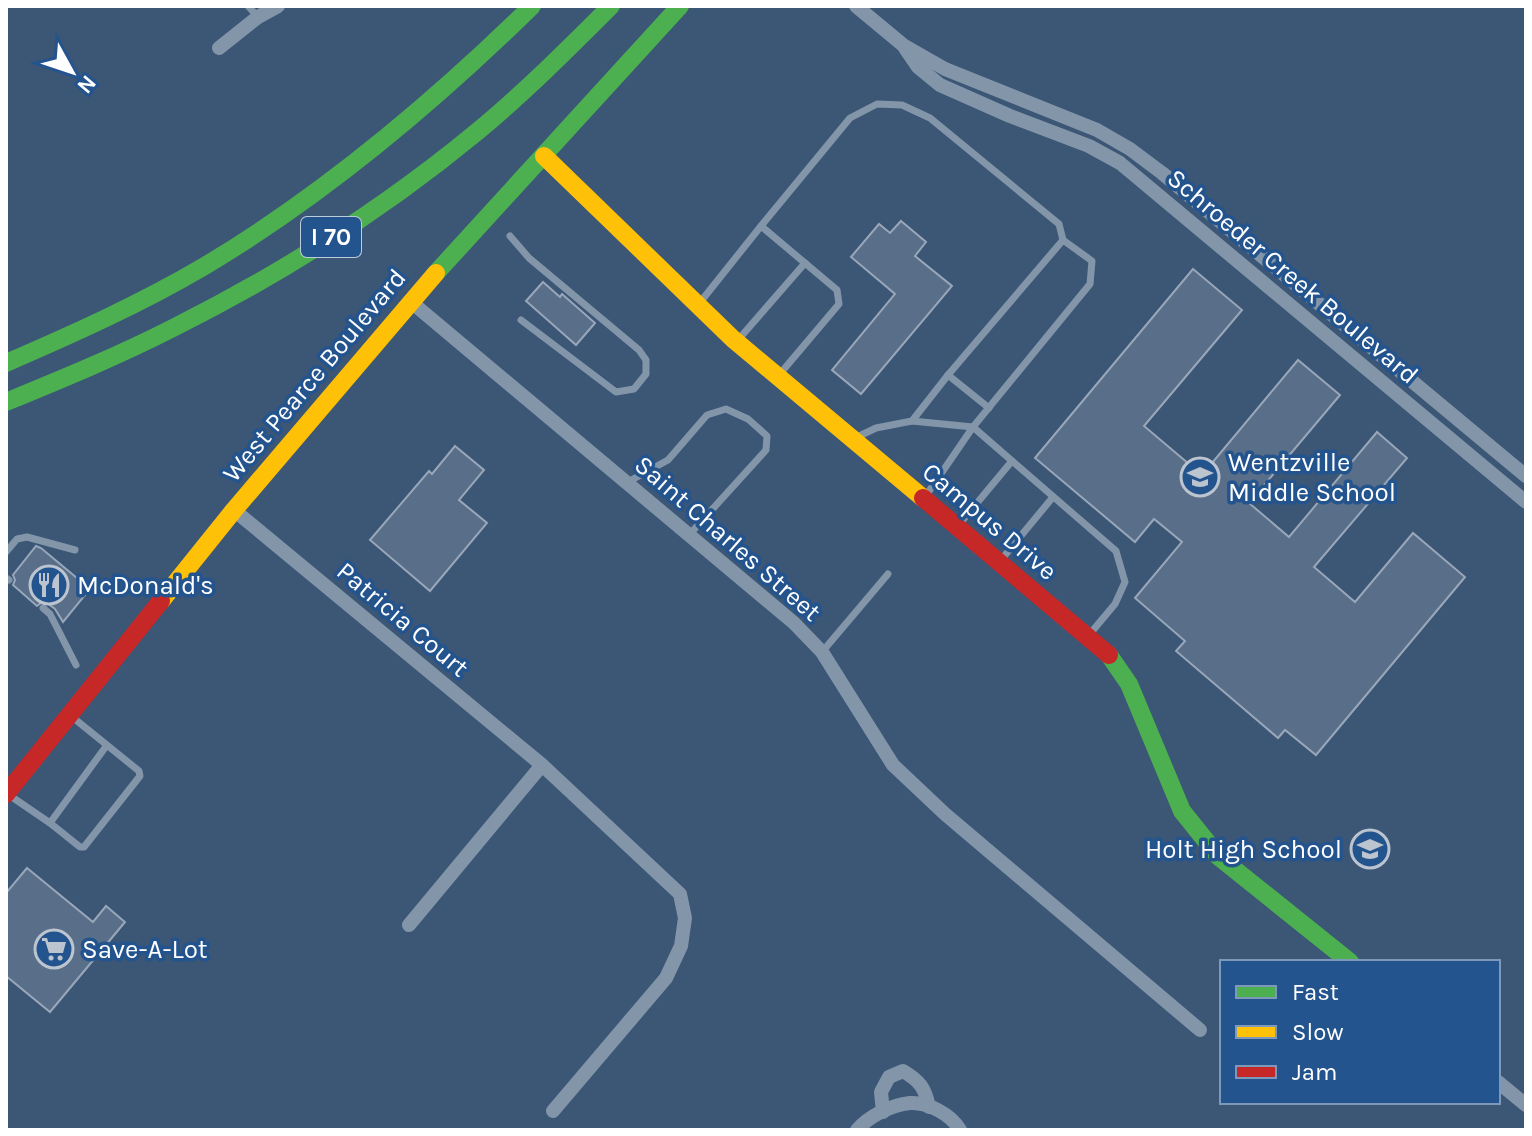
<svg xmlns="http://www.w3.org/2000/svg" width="1532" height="1136" font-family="Karla,sans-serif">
<rect width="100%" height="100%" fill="#3c5676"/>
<g fill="#596e88" stroke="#98a7b9" stroke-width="2">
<path d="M901 221 926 242 915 256 952 286 861 394 832 370 895 294 851 257 879 224 890 233Z"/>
<path d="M1193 269 1242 310 1144 426 1202 475 1298 360 1340 395 1249 503 1289 537 1377 432 1407 458 1314 567 1355 602 1413 533 1465 577 1316 755 1285 730 1278 738 1176 651 1185 641 1135 598 1182 542 1154 519 1135 542 1035 458Z"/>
<path d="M543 282 560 297 562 294 595 323 576 345 526 301Z"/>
<path d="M455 446 484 470 459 500 487 523 430 591 370 540 429 471 432 474Z"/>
<path d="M36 546 41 548 90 589 63 622 55 609 47 603 42 602 37 606 13 585 15 580 13 575Z"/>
<path d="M27 868 93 922 106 906 125 922 50 1012 6 976V893Z"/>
</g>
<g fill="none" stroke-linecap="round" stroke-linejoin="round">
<g stroke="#8396a9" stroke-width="7">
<path d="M248 6 258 17"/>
<path d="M761 226 850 118 877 104 902 105 930 118 1059 224 1063 240"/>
<path d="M510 236 529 258 639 350 646 360V374L634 389 616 392 521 320"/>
<path d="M698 305 761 226 837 290 839 304 779 375"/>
<path d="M738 340 805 263"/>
<path d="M948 375 989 408"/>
<path d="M912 421 973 427 1116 551 1125 582 1115 604 1089 635"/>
<path d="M855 438 876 428 912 421 948 375 1063 240 1092 261 1090 284 973 427 925 497"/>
<path d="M626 483 668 460 707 415 726 409 748 419 767 436 766 450 689 535"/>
<path d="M957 527 1012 461"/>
<path d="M6 552 17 539 27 537 75 550"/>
<path d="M1001 560 1053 497"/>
<path d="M6 578 9 580"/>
<path d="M43 608 50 614 76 665"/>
<path d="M822 652 888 574"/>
<path d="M71 716 139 771 140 776 84 847H80L50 823 107 745"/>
<path d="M9 795 50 823"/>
</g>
<g stroke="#8396a9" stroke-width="14">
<path d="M856 6 903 45 945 69 1097 130 1130 149 1162 173 1526 476"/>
<path d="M219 48 258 17 278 6"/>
<path d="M905 48 918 67 940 85 1010 116 1089 146 1120 163 1526 502"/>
<path d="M410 301 794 623 822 652 893 765 945 814 1200 1030"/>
<path d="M234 510 542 765 409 925"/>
<path d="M542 765 680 894 685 918 681 946 666 978 553 1111"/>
<path d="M1498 1082 1526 1105"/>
<path d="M883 1112 881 1092 889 1077 903 1071C920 1081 925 1088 929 1107"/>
<path d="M857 1130C869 1116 891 1105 910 1103 927 1102 951 1114 960 1130"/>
</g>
<g stroke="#4caf50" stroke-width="18">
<path d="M436 273 680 6"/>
<path d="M6 363C73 334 140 304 203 267 324 195 432 104 532 6"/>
<path d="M6 402C62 379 118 356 173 328 281 274 385 208 478 131 525 92 568 49 611 6"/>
<path d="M1109 655 1129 684 1182 811 1219 857 1350 962"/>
</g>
<g stroke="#ffc107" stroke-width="18">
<path d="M544 156 733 339 923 498"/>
<path d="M161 601 234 510 436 273"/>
</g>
<g stroke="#c62828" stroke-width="18">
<path d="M923 498 1109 655"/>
<path d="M6 794 161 601"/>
</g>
</g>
<defs>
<symbol id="school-ring" viewBox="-11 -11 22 22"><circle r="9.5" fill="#24548e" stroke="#bbc4cf" stroke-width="1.5"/><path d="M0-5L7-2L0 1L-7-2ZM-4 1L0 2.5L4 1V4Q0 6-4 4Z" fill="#bbc4cf"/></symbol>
<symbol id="restaurant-ring" viewBox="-11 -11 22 22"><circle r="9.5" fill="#24548e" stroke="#bbc4cf" stroke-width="1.5"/><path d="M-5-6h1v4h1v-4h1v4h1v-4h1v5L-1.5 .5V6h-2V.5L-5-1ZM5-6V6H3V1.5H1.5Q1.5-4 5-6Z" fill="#bbc4cf"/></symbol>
<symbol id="supermarket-ring" viewBox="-11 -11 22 22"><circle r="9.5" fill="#24548e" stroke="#bbc4cf" stroke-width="1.5"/><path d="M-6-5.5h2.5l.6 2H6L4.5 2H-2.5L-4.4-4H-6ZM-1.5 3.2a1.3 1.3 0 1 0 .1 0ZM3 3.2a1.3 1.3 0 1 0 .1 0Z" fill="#bbc4cf"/></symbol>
</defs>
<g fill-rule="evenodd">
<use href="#school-ring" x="1178" y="455" width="44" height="44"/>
<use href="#restaurant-ring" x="27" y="563" width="44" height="44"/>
<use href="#school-ring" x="1348" y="827" width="44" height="44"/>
<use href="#supermarket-ring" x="32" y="927" width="44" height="44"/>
</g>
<g text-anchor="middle" stroke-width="7" stroke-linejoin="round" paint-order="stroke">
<rect fill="#24548e" stroke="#bdccdd" stroke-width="2" x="301" y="217" width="60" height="40" rx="6"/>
<g font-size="24" font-weight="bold" fill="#fff">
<text x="331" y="245">I 70</text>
</g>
<g font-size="26" fill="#fff" stroke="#24548e">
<text transform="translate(1293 276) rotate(40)" y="9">Schroeder Creek Boulevard</text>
<text transform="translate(314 375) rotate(-50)" y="9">West Pearce Boulevard</text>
<text transform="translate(990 521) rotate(40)" y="9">Campus Drive</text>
<text transform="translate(728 538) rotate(41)" y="9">Saint Charles Street</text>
<text transform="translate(403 619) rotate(40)" y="9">Patricia Court</text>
</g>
<g font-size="26" fill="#fff" stroke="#24548e" text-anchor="start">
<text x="1228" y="471">Wentzville<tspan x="1228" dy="30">Middle School</tspan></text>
<text x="77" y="594">McDonald's</text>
<text x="1342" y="858" text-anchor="end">Holt High School</text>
<text x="82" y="958">Save-A-Lot</text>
</g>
</g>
<rect width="1532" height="1136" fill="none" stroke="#ffffff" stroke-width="16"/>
<rect x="1220" y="960" width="280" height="144" fill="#24548e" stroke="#7c98bb" stroke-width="2"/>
<rect x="1236" y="986" width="40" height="12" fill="#4caf50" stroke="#7c98bb" stroke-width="2"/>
<text x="1292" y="1000" font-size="24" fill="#ffffff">Fast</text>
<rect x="1236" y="1026" width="40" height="12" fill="#ffc107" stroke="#7c98bb" stroke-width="2"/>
<text x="1292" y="1040" font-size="24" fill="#ffffff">Slow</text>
<rect x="1236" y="1066" width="40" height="12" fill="#c62828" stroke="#7c98bb" stroke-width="2"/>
<text x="1292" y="1080" font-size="24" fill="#ffffff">Jam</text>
<g transform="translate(72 72) rotate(130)" stroke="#24548e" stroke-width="6" paint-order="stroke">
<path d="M0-6L14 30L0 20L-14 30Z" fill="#ffffff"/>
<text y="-12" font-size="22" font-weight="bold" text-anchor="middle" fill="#ffffff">N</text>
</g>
</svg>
